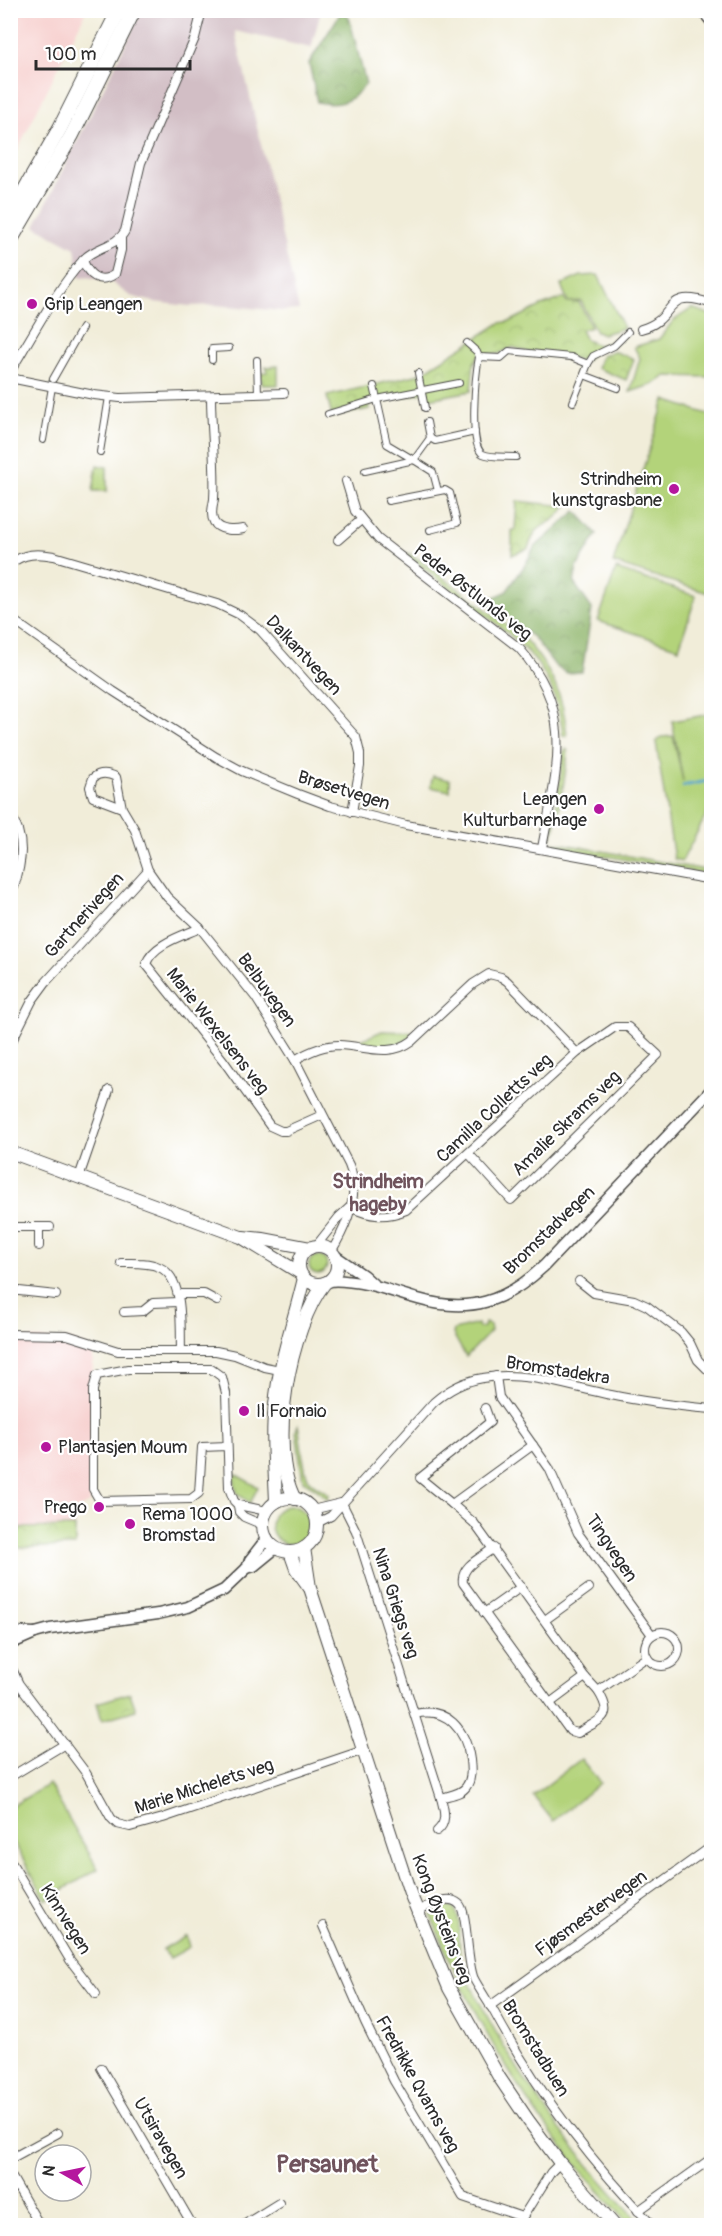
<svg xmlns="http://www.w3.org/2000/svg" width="722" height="2236" font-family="Pangolin,sans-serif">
<defs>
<pattern id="forest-crowns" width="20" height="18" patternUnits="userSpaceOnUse" patternTransform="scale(1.5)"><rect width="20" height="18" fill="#8eb56a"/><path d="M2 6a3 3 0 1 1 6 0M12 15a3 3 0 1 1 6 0" fill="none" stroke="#749357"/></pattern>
<pattern id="park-crowns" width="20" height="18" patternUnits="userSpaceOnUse" patternTransform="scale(1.5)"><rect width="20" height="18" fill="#b3d37a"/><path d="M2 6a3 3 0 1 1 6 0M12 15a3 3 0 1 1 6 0" fill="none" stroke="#9ab56a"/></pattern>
</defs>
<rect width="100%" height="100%" fill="#fff"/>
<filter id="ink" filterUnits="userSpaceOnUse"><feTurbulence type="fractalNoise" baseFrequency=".0167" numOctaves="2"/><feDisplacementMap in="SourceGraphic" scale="12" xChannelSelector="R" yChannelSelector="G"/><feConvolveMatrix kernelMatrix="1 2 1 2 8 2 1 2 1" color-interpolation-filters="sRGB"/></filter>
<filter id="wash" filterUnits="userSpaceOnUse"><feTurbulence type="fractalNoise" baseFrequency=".008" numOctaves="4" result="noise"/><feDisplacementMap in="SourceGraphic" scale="24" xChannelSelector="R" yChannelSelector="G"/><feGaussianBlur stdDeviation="1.35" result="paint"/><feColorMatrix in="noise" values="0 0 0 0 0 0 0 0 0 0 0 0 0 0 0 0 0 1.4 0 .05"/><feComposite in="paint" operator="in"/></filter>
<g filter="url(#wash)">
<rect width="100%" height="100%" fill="#f1edd9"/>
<g fill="#f7d0cf">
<path d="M11 10 86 11 11 163 10 11Z"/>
<path d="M10 1338 70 1340 93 1349 90 1503 76 1509 75 1527 11 1528Z"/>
</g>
<path fill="#d2bec5" d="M142 11H321L311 48 235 31 299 310 284 311 215 305 190 306 154 302 130 296 111 282 87 277 80 278 75 248 35 226Z"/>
<g fill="#b3d37a" stroke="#6f7f52" stroke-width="1.5">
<path d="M598 275 624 328 603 334 596 332 581 301 568 302 561 285 581 276Z"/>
<path d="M692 308 711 315V377L666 376 654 384 630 392 640 358 634 347 659 339 673 321Z"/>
<path d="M278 366V385H262L261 373 267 372 266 367Z"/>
<path d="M665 400 711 415V594L613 563Z"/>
<path d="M408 553 417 558 523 637C550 668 564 693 567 736H563C555 668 527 647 476 608 452 590 429 572 406 555Z"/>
<path d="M616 569 696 596 679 648 598 621Z"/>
<path d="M711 714V806L682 861 674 859 656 742 662 737 673 736 683 781 672 721Z"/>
<path d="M566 749 568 751C565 779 560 808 553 835L551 837 564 751Z"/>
<path d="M553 842 711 871V875L560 848Z"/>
<path d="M382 1031 411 1032 412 1035C398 1051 377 1046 359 1044V1041Z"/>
<circle cx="318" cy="1265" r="9"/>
<path d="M485 1323 490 1325 491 1331 466 1357 453 1334 454 1330 478 1324 479 1328 484 1327Z"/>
<path d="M298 1425C301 1437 303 1474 310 1481 315 1486 323 1490 329 1494L328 1499 315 1488 303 1481 296 1431Z"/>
<path d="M233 1473 258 1487 250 1503 237 1493Z"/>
<circle cx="290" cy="1525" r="19"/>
<path d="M581 1759 600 1783 553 1821 533 1796Z"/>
<path d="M49 1784 98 1869 46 1900 11 1837 10 1807Z"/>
<path d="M446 1906 453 1908C463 1919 458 1943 460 1957 462 1966 466 1975 470 1983 512 2070 575 2157 643 2225H631C544 2138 476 2031 431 1916L436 1910Z"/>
</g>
<g fill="url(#forest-crowns)" stroke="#5c704a" stroke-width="1.5">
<path d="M342 11 349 17 366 84C351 102 340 107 317 102L309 63Z"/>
<path d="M576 511 597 534 577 567 574 583 592 609 582 672 567 673 556 667 534 638 485 601 506 592 525 565 534 548Z"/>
</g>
<g fill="url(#park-crowns)" stroke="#6f7f52" stroke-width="1.5">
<path d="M564 298 566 302H579L591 327 581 330 586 340 598 345 613 342 594 351 586 361 527 352 513 347 498 354 480 353 474 363 471 391 428 399 427 392 369 404V409L332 417 327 396 420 374 500 323 511 321 541 306Z"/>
<path d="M613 351 634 359 626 380 597 368 602 355Z"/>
<path d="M97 465 107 467V491H93Z"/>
<path d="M517 501 567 506C563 510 558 517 553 520 536 530 535 529 528 549L512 555V530H515Z"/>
<path d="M433 776 450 780V791L430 787Z"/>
<path d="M75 1527V1546L11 1548V1528Z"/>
<path d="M130 1693 136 1710 102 1720 97 1703Z"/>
<path d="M187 1936 190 1947 170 1958 163 1950Z"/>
</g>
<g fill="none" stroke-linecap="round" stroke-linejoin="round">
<path stroke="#53a4ce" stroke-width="3" d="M683 786 712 780"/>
</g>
</g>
<g filter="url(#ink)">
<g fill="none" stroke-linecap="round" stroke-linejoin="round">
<defs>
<g id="pedestrian">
<path d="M467 343 477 352 479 357"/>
<path d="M212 360V349L229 348"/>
<path d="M257 360 258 394"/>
<path d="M418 373 425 408"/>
<path d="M584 375 618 388"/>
<path d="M53 379 82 328"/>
<path d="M374 386 387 444 414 460"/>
<path d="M573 402 588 364"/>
<path d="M328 414 377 399 459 383"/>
<path d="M427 422 430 438"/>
<path d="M43 440 52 387"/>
<path d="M100 452 109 397"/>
<path d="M516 457C507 456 491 458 483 454 468 447 476 372 479 357L501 358 509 351 571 357 588 364 593 356 614 346 628 332"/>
<path d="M365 471 414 460"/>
<path d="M438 491 433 472 414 460 430 438 435 441 475 432"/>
<path d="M388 501 445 490 450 493 457 523 430 530"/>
</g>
<g id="minor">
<path d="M83 260C88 275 99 285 115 274L121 250V238"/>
<path d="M641 329C679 319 661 286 712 304"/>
<path d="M10 372C33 335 55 291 84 259 95 247 117 246 125 231L141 163 195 38 202 10"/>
<path d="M10 378 94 395 120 398 284 393"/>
<path d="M211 396C211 431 216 465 214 499 213 506 210 515 214 522 219 531 234 531 243 529"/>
<path d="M346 481 355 511 378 539 519 648C577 713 556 771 542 848"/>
<path d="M338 540 361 520"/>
<path d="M10 564C24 553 37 553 54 556L217 604 240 615 260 630 356 737 360 753V766L352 812"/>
<path d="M10 618 113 691 216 757 242 771 298 794 330 806 406 825 712 880"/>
<path d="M122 808 93 797 90 787 93 778C100 772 108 773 116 777L122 808 135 830 148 870 167 897 200 928 256 998 295 1060 349 1165C361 1194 347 1226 331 1252"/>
<path d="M10 814C26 838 22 862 14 887"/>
<path d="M200 928C182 936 153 944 146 964L223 1060 270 1126 281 1131H286L322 1115"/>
<path d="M10 1045 32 1001 46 982 148 870"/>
<path d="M295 1060C308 1052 324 1045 339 1045 365 1046 389 1058 412 1041L473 984 489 974 501 977 507 981 577 1053"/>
<path d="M79 1177 109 1090"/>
<path d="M350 1207C370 1217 386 1218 406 1210L577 1053 615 1027H628L658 1055 511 1200 469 1154"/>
<path d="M10 1227H50"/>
<path d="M39 1246V1227"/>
<path d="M316 1246 339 1217 349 1208"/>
<path d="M121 1263C133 1263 148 1262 159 1267 185 1278 180 1327 181 1351"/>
<path d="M579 1281 594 1293 634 1300 647 1306 681 1332 690 1343 698 1360 712 1374"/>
<path d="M10 1290 56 1295"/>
<path d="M178 1294H204L217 1301"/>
<path d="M124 1312 143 1311 153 1303 178 1302"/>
<path d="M10 1334 67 1335 118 1351H216L235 1355 265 1367 280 1370"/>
<path d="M496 1376 499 1397 549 1468 578 1533 652 1635"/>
<path d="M533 1445 452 1504 474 1523 585 1677 598 1691 647 1657"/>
<path d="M227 1446 202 1447 199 1493 191 1499 100 1501 93 1489V1390L97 1375 128 1369H211L222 1377 226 1393 229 1488 234 1501 238 1505 239 1512 244 1517 263 1525"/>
<path d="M342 1503 356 1531 441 1798C444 1810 448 1822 437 1831"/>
<path d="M452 1504 420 1478 490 1422 485 1408"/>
<path d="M238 1505 267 1511"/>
<path d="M312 1510 341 1503"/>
<path d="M317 1523 331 1516 434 1402C448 1390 464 1381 483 1378 525 1370 570 1387 611 1395 644 1402 678 1406 712 1409"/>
<path d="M494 1548C482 1557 460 1566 463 1583L570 1731 578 1733C601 1718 615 1718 598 1691"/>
<path d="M484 1613 521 1587"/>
<path d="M545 1620 589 1588"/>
<circle cx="662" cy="1649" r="17"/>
<path d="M10 1664 18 1682"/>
<path d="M10 1677 19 1684 86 1773 111 1818 117 1824 130 1827 163 1818 364 1750"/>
<path d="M550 1703 585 1677"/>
<path d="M415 1714C447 1706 466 1730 470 1760 471 1769 472 1779 466 1787 461 1794 450 1795 441 1798"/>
<path d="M10 1777 65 1744"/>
<path d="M712 1824 709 1834 712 1842"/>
<path d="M10 1860 70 1960 96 1994"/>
<path d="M417 1911C429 1906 447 1893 459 1904 468 1911 466 1961 474 1979 480 1990 487 2000 493 2010 536 2090 590 2161 653 2226"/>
<path d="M323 1926 365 2022 394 2081 463 2197 522 2217"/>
<path d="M490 2006 712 1846"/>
<path d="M101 2068 193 2226"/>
<path d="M10 2159 58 2133"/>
<path d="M10 2174 40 2226"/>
<path d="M638 2211 712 2158"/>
<path d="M242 2226 279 2203"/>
<path d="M517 2226 551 2172 560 2163"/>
</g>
<g id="tertiary">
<path d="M702 10 712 22"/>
<path d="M334 1255 363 1275 373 1284"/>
<path d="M329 1281C340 1279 349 1282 361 1283 381 1286 398 1294 418 1299 469 1314 506 1302 544 1266L712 1089"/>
<path d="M247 1568 250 1560 267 1538"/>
<path d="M10 1632 35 1633"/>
<path d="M10 1644 35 1633 50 1629 158 1614 188 1607 224 1590 247 1568 254 1566 276 1548"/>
</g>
<g id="secondary">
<path d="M10 1152 241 1237 300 1273"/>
<path d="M243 1237 263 1239 310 1248"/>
<circle cx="318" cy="1265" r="19"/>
<circle cx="290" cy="1525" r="27"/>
<path d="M295 1499C267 1448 290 1327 325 1283"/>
<path d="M276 1502C275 1469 271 1437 275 1405 279 1361 294 1321 304 1278"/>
<path d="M304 1548 310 1588 410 1893 449 1988 499 2077 528 2120 560 2163 615 2226"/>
<path d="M290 1552 296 1569 309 1587"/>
</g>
<g id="trunk">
<path d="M10 216 60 128 119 10"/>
<path d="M10 241 72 135 134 10"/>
</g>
</defs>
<use href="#pedestrian" stroke="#494845" stroke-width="8"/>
<use href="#minor" stroke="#494845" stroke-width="10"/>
<use href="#tertiary" stroke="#494845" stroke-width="13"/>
<use href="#secondary" stroke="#494845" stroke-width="14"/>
<use href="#trunk" stroke="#494845" stroke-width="16"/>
<use href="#pedestrian" stroke="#fff" stroke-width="6"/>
<use href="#minor" stroke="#fff" stroke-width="8"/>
<use href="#tertiary" stroke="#fff" stroke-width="10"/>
<use href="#secondary" stroke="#fff" stroke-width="12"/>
<use href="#trunk" stroke="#fff" stroke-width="14"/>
</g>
</g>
<g fill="#b5179e" stroke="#fff" stroke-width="2">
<circle cx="32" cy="304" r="6"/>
<circle cx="674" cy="489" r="6"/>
<circle cx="599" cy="809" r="6"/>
<circle cx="244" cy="1411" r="6"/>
<circle cx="46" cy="1447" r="6"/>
<circle cx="99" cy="1507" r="6"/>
<circle cx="130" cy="1524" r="6"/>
</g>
<g text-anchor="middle" stroke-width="4.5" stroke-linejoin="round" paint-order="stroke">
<g font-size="18" fill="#2b2b2b" stroke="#fff" text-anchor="start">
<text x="44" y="310">Grip Leangen</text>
<text x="662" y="485" text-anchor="end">Strindheim<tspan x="662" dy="21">kunstgrasbane</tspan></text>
<text x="587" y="805" text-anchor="end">Leangen<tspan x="587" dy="21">Kulturbarnehage</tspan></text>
<text x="256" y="1417">Il Fornaio</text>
<text x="58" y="1453">Plantasjen Moum</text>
<text x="87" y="1513" text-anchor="end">Prego</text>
<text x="142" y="1520">Rema 1000<tspan x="142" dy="21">Bromstad</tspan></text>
</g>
<g font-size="18" fill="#2b2b2b" stroke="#fff">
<text transform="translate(473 592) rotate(38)" y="6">Peder Østlunds veg</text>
<text transform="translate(304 655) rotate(47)" y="6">Dalkantvegen</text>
<text transform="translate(344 790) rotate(17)" y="6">Brøsetvegen</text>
<text transform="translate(84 915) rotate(-48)" y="6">Gartnerivegen</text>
<text transform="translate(267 990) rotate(54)" y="6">Belbuvegen</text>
<text transform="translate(218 1031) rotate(52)" y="6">Marie Wexelsens veg</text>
<text transform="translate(494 1108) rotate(-43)" y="6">Camilla Colletts veg</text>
<text transform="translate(566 1123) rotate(-44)" y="6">Amalie Skrams veg</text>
<text transform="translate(549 1230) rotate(-44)" y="6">Bromstadvegen</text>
<text transform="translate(558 1370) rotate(9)" y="6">Bromstadekra</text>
<text transform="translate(612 1548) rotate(56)" y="6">Tingvegen</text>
<text transform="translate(396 1603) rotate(72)" y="6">Nina Griegs veg</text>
<text transform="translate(204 1786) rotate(-18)" y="6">Marie Michelets veg</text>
<text transform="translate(591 1913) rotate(-36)" y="6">Fjøsmestervegen</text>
<text transform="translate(66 1919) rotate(58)" y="6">Kinnvegen</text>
<text transform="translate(442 1919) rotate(69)" y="6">Kong Øysteins veg</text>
<text transform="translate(536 2048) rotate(58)" y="6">Bromstadbuen</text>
<text transform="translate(418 2084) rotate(61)" y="6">Fredrikke Qvams veg</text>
<text transform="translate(161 2138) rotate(60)" y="6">Utsiravegen</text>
</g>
<g font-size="20" font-weight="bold" fill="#6f535c" stroke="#fff">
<text x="378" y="1188">Strindheim<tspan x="378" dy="23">hageby</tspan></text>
</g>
<g font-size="24" font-weight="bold" fill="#6f535c" stroke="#fff">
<text x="327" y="2172">Persaunet</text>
</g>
</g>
<rect width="722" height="2236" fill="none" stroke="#fff" stroke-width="36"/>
<g transform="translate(63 2173) rotate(279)"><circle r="28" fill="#ffffff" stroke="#aaaaaa" stroke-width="1.5"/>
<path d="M0-4.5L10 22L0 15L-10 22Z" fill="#b5179e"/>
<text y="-9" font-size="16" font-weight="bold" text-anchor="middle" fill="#2b2b2b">N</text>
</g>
<path d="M36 60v9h154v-9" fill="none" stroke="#2b2b2b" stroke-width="3"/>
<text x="45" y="60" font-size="18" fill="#2b2b2b" stroke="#ffffff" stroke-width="4.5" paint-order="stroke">100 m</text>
</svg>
